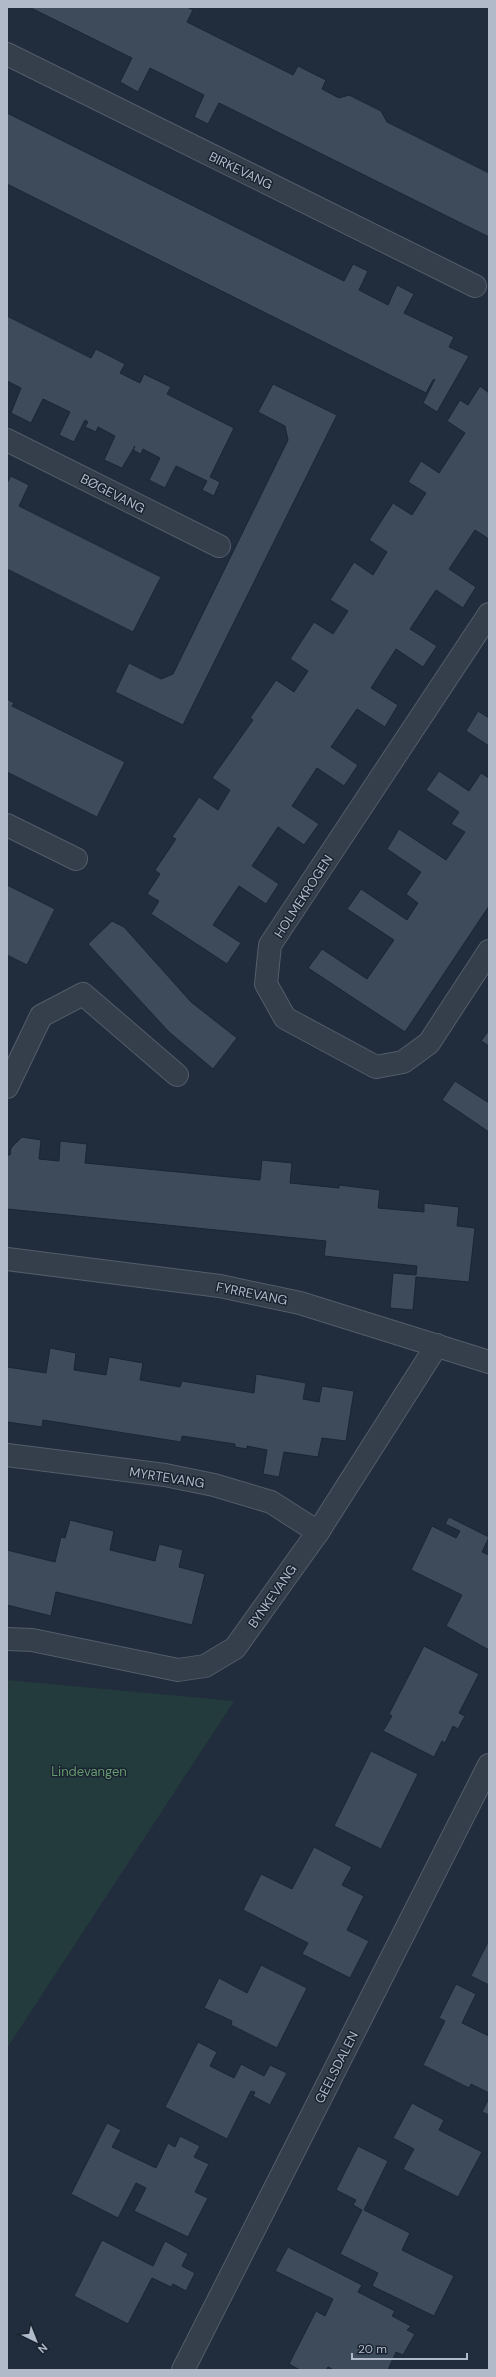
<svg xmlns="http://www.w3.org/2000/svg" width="496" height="2377" font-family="'DM Sans',sans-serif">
<rect width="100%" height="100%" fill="#212d3c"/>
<path fill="#233b3d" d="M7 1680 234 1701 7 2048Z"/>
<g fill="#3d4b5b" stroke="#1c2633">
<path d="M29 7H187L193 10 187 22 293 75 298 66 326 80 322 89 339 98 349 95 381 111 387 122 489 173V237L219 103 208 124 194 117 204 95 150 68 138 92 120 82 132 58Z"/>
<path d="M7 113 344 281 353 264 368 271 359 290 388 305 397 285 414 294 404 313 454 337 449 347 469 356 437 412 423 403 435 379 433 380 426 393 7 184Z"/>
<path d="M7 316 91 358 96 349 125 364 120 373 140 383 144 374 171 387 167 394 234 428 210 477 220 482 214 496 202 490 207 481 176 466 165 488 149 480 160 458 143 449 141 454 133 450 135 446 122 468 104 460 115 436 98 427 96 432 85 427 88 422 85 420 74 442 59 435 70 412 43 399 31 423 11 413 21 388 7 381Z"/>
<path d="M273 384 337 415 183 725 115 692 129 663 161 679 173 674 288 440 285 426 258 412Z"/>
<path d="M480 386 489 393V539L475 530 449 569 476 587 463 608 436 590 410 629 437 646 423 667 396 649 371 688 398 705 385 727 357 709 331 747 358 765 344 786 317 768 292 806 319 824 304 845 278 827 252 866 279 884 266 904 239 886 213 925 241 943 227 964 151 914 159 901 147 894 160 874 155 870 176 839 172 837 199 797 218 810 230 790 212 778 253 720 250 718 276 680 294 692 308 671 290 659 314 622 333 634 348 611 330 600 354 562 373 575 387 552 369 540 393 503 412 515 426 493 408 482 421 461 439 473 465 433 447 421 460 400 468 405Z"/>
<path d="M11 476 29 485 19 506 161 577 133 632 7 569V483Z"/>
<path d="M7 699 14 703 12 706 125 762 97 817 7 772Z"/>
<path d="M478 711 489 718V746L466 731Z"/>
<path d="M439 771 469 791 481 773 489 778V906L405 1032 308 968 322 949 367 979 394 940 347 909 361 889 407 920 418 903 406 894 421 872 387 849 399 829 446 860 465 832 451 824 459 812 426 790Z"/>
<path d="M7 885 55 909 27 965 7 955Z"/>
<path d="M112 921 124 927 191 1002 237 1038 213 1069 169 1032 88 944Z"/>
<path d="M489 1030V1046L481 1041Z"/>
<path d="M455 1081 489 1103V1132L442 1100Z"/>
<path d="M22 1137 41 1140 39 1159 59 1161 60 1141 87 1144 85 1163 260 1180 262 1160 292 1163 290 1183 339 1188V1185L380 1190 378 1208 424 1212V1203L459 1207 457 1226 475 1228 469 1282 416 1277 413 1310 390 1308 393 1273 416 1275 417 1266 324 1256 326 1241 7 1209V1155H10L11 1148Z"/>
<path d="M50 1348 76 1353 74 1370 106 1375 109 1357 143 1363 140 1380 180 1387 182 1381 254 1393 256 1374 306 1383 303 1399 319 1402 322 1386 354 1391 346 1441 322 1438 318 1457 284 1452 279 1477 263 1474 267 1450 247 1446V1449L235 1447V1444L182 1436 181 1442 43 1420 42 1427 7 1422V1367L46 1373Z"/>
<path d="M449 1517 489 1537 482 1552 489 1555V1650L446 1626 462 1595 411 1570 432 1526 456 1538 460 1531 445 1524Z"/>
<path d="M70 1520 114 1531 110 1550 155 1561 159 1544 183 1550 179 1567 205 1574 192 1625 56 1592 51 1616 7 1605V1550L55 1562 61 1537 65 1538Z"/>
<path d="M424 1646 479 1674 459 1713 465 1716 458 1729 453 1726 445 1743 442 1741 434 1757 383 1731 392 1716 389 1714Z"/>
<path d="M371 1751 418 1774 381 1849 334 1826Z"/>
<path d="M314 1847 352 1867 342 1885 364 1896 347 1930 369 1941 350 1978 302 1954 308 1943 243 1910 261 1874 292 1889Z"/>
<path d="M489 1940V1985L471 1976Z"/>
<path d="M261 1965 307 1988 277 2048 231 2025 232 2021 204 2008 219 1978 247 1993Z"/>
<path d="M456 1984 476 1994 462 2023 489 2036V2093L471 2084 469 2088 423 2065 445 2021 439 2018Z"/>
<path d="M198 2042 217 2052 210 2066 234 2078 241 2064 264 2076 270 2065 287 2073 270 2105 253 2096 255 2092 251 2091 227 2139 165 2107Z"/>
<path d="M489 2098V2115L482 2112Z"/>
<path d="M412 2103 444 2120 439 2130 482 2152 458 2197 403 2169 414 2149 393 2138Z"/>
<path d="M107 2123 121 2130 112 2147 156 2168 168 2143 175 2147 180 2136 200 2146 194 2157 209 2164 195 2192 208 2198 188 2237 134 2211 146 2188 136 2183 118 2218 71 2194Z"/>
<path d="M358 2146 388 2161 364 2210 410 2233 402 2250 454 2276 434 2316 372 2286 378 2273 340 2254 362 2210 353 2205 356 2200 336 2190Z"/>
<path d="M102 2240 153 2266 165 2241 188 2254 182 2266 195 2273 186 2291 173 2284 171 2287 152 2278 128 2324 74 2296Z"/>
<path d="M288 2247 362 2285 358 2292 395 2311 392 2316 411 2326 407 2330 415 2334 403 2355 396 2352 388 2370H334L328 2367 326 2370H300L289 2364 316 2311 325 2316 333 2299 275 2271Z"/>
</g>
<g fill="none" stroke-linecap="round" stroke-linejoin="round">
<defs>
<g id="minor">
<path d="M7 54 475 286"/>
<path d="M7 440 219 546"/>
<path d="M489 614 270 945 266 984 285 1018 376 1067 403 1062 429 1043 489 951"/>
<path d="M7 825 76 859"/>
<path d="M7 1087 41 1016 83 994 177 1075"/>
<path d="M7 1259 220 1286 300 1303 489 1362"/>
<path d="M7 1455 165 1475 214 1485 271 1502 318 1532"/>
<path d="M7 1639 32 1640 178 1670 205 1666 235 1648 318 1532 437 1345"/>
<path d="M183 2370 489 1765"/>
</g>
</defs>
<use href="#minor" stroke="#535d6a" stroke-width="24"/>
<use href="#minor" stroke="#353f4c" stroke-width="22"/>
</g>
<g text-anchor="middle" stroke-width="3" stroke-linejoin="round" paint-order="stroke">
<g font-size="13" fill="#b0bac8" stroke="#1a2431">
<text transform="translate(241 170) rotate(26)" y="5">BIRKEVANG</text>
<text transform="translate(113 493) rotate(27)" y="5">BØGEVANG</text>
<text transform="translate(303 896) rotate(-57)" y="5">HOLMEKROGEN</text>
<text transform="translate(252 1293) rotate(11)" y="5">FYRREVANG</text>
<text transform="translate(167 1477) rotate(9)" y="5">MYRTEVANG</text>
<text transform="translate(272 1596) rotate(-55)" y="5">BYNKEVANG</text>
<text transform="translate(336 2067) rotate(-63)" y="5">GEELSDALEN</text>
</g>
<g font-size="13" fill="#669a70" stroke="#1a2431">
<text x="89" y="1776">Lindevangen</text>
</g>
</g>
<rect width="496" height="2377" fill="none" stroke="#b0bac8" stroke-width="16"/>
<g transform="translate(36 2341) rotate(137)" stroke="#1a2431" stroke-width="3" paint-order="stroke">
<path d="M0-3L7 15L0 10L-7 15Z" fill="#b0bac8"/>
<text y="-6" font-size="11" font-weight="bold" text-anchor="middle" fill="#b0bac8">N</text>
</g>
<path d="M352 2353v6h115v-6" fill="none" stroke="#b0bac8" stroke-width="2"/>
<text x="358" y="2353" font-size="12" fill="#b0bac8" stroke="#1a2431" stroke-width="3" paint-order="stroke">20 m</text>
</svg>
